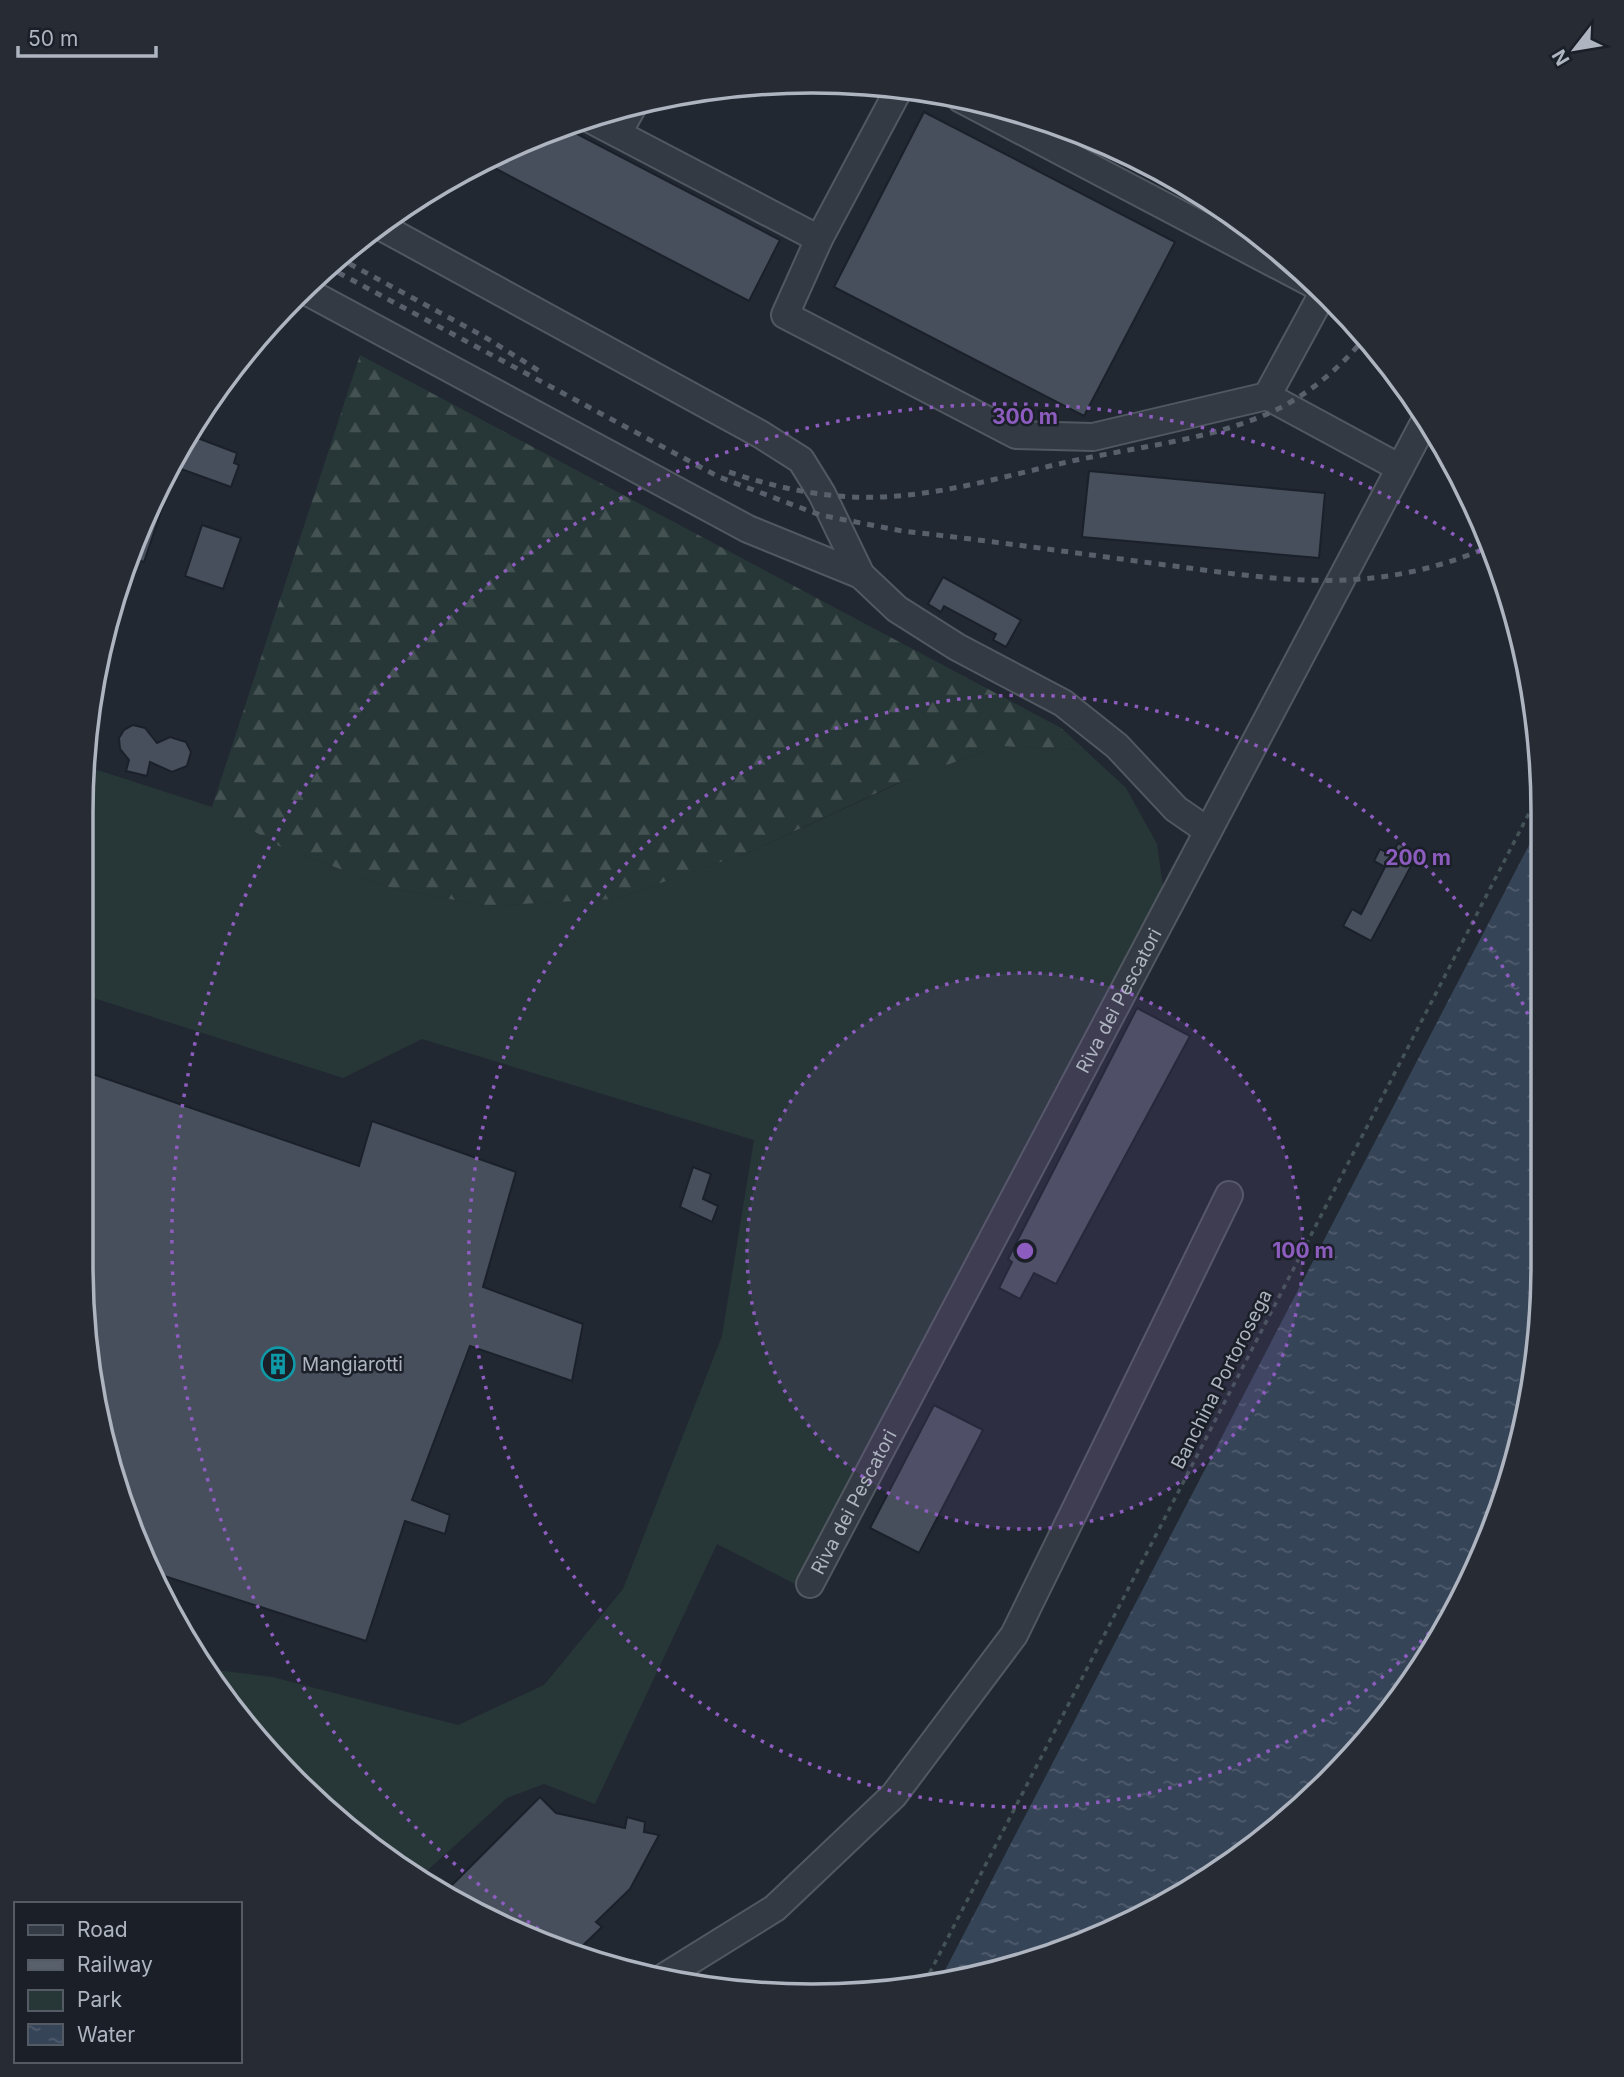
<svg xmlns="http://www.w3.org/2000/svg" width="1624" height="2077" font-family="Inter,sans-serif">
<defs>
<pattern id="forest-firs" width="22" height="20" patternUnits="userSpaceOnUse" patternTransform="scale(1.75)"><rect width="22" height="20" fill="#273737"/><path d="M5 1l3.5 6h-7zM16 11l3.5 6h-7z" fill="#445252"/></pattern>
<pattern id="water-ripples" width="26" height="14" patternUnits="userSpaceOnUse" patternTransform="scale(1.75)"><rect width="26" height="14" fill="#364458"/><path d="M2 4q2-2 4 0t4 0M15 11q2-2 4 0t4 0" fill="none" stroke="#515d6e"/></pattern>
</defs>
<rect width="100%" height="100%" fill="#212832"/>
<path fill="#273737" d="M998 746 1085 750 1126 788 1157 844 1163 886 795 1584 717 1544 595 1804 544 1784 507 1798 419 1878 295 1783 208 1669 272 1677 458 1725 544 1685 623 1589 722 1336 754 1140 422 1039 343 1078 81 994 82 765 212 807 279 846 388 887 485 906 615 899 752 851 904 781Z"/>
<path fill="url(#forest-firs)" d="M360 355 1061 728 1085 750 998 746 896 784 752 851 615 899 485 906 388 887 279 846 212 807Z"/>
<path fill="url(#water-ripples)" d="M1542 820 1543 1265 1530 1407 1488 1545 1420 1672 1295 1815 1178 1898 1002 1971 940 1980Z"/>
<g fill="#474f5c" stroke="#1b212a" stroke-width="2">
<path d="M924 112 1175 242 1084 416 834 287Z"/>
<path d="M562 126 780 240 749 301 483 162Z"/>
<path d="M187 434 237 453 234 463 239 465 231 487 170 465Z"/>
<path d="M1089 471 1325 493 1319 558 1082 537Z"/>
<path d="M154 499 164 503 144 562 128 557Z"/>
<path d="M202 525 241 538 223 589 185 576Z"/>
<path d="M943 577 1021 620 1006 647 993 640 996 634 944 606 941 612 928 604Z"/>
<path d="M133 725 145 728 157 743 170 737 186 742 191 752 187 766 172 772 150 762 147 776 126 771 129 760 120 749 119 738 124 730Z"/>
<path d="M1398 843 1418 853 1371 941 1343 926 1352 909 1361 914 1385 867 1374 861 1380 849 1392 855Z"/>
<path d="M1137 1008 1190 1036 1056 1284 1034 1273 1020 1299 999 1288 1012 1262 1008 1259Z"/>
<path d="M81 1070 359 1166 372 1121 516 1172 483 1287 583 1324 572 1381 470 1346 412 1500 450 1515 445 1534 405 1521 366 1641 155 1573 106 1455 80 1265Z"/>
<path d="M693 1167 711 1174 703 1199 718 1206 712 1222 680 1207Z"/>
<path d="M934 1405 983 1430 919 1553 870 1528Z"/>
<path d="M540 1797 556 1813 625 1828 627 1817 645 1822 644 1832 659 1835 630 1889 596 1922 602 1927 576 1952 442 1895Z"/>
</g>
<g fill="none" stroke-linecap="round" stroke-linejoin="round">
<defs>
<g id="minor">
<path d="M899 89 819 239 785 315 1016 435 1093 437 1267 396 1323 293"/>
<path d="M961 99 1313 284"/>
<path d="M586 117 819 239"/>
<path d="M618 133 633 106"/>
<path d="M380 226 760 434 801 460 822 494 861 575 897 609 957 647 1063 703 1117 746 1176 809 1208 831"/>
<path d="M304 290 748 529 861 575"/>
<path d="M1267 396 1400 468"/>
<path id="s1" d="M810 1584 1426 419"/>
<path d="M664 1977 775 1908 894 1795 1014 1635 1229 1195"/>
</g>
</defs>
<use href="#minor" stroke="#515861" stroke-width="30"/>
<path stroke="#445355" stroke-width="3.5" stroke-dasharray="5 5" stroke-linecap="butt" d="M925 1982 1542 788"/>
<use href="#minor" stroke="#343a43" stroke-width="26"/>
<g stroke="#58606c" stroke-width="5" stroke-dasharray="7 7" stroke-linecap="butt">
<path d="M337 257 483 336 541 372"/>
<path d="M326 266 719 477 820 515 902 531C985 540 1068 552 1151 563 1276 579 1369 599 1491 546"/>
<path d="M729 472C777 488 828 499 879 497 944 495 1009 475 1072 461 1141 446 1219 439 1282 407 1315 389 1343 365 1366 336"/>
</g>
</g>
<circle cx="1025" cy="1251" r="278" fill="#8d5cbf" fill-opacity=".12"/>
<g fill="none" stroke="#8d5cbf" stroke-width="3.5" stroke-dasharray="3.5 7">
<circle cx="1025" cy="1251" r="278"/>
<path d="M1457 1601A556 556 0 1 1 1542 1047"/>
<path d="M565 1946A834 834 0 1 1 1497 564"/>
</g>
<defs>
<symbol id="building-ring" viewBox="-11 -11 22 22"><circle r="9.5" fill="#1a1f28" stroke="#0f9aa8" stroke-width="1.5"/><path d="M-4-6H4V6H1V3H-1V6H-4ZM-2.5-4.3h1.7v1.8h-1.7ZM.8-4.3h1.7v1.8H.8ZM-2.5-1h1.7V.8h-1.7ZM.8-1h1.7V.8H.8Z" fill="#0f9aa8"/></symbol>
</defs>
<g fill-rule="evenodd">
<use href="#building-ring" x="259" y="1345" width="38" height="38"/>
</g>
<g text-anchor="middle" stroke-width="5" stroke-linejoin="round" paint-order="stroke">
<g font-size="19" fill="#aeb5c0" stroke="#1a1f28">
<text dy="7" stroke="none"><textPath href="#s1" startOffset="660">Riva dei Pescatori</textPath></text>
<text transform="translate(1221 1379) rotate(-63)" y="7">Banchina Portorosega</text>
<text dy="7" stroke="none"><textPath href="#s1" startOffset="93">Riva dei Pescatori</textPath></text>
</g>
<g font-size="19" fill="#aeb5c0" stroke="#1a1f28" text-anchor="start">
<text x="302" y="1371">Mangiarotti</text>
</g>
</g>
<path d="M0 0H1624V2077H0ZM812 93H812A719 719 0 0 1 1531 812V1265A719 719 0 0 1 812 1984H812A719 719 0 0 1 93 1265V812A719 719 0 0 1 812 93Z" fill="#262b34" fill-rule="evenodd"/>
<path fill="none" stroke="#aeb5c0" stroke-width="3.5" d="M812 93H812A719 719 0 0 1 1531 812V1265A719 719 0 0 1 812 1984H812A719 719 0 0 1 93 1265V812A719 719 0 0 1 812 93Z"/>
<circle cx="1025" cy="1251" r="10" fill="#8d5cbf" stroke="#1a1f28" stroke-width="3.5"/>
<g font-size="21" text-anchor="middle" font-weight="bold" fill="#8d5cbf" stroke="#1a1f28" stroke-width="5" stroke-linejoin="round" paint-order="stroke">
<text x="1025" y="424">300 m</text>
<text x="1418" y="865">200 m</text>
<text x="1303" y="1258">100 m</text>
</g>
<rect x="14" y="1902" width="228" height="161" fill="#1a1f28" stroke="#555b65" stroke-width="2"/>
<rect x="28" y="1925" width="35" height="10" fill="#343a43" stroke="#555b65" stroke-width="2"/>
<text x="77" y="1937" font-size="21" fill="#aeb5c0">Road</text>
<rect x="28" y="1960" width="35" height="10" fill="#58606c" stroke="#555b65" stroke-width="2"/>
<text x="77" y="1972" font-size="21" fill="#aeb5c0">Railway</text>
<rect x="28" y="1990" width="35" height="21" fill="#273737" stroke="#555b65" stroke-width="2"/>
<text x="77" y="2007" font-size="21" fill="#aeb5c0">Park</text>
<rect x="28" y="2024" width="35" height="21" fill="url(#water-ripples)" stroke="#555b65" stroke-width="2"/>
<text x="77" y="2042" font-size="21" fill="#aeb5c0">Water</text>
<g transform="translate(1575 49) rotate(239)" stroke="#1a1f28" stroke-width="5" paint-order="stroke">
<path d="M0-5L12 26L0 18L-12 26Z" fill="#aeb5c0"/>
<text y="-10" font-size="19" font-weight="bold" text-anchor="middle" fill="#aeb5c0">N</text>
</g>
<path d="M18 46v10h138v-10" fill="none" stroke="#aeb5c0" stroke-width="3.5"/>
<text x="28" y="46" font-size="21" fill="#aeb5c0" stroke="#1a1f28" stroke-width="5" paint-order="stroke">50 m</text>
</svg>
